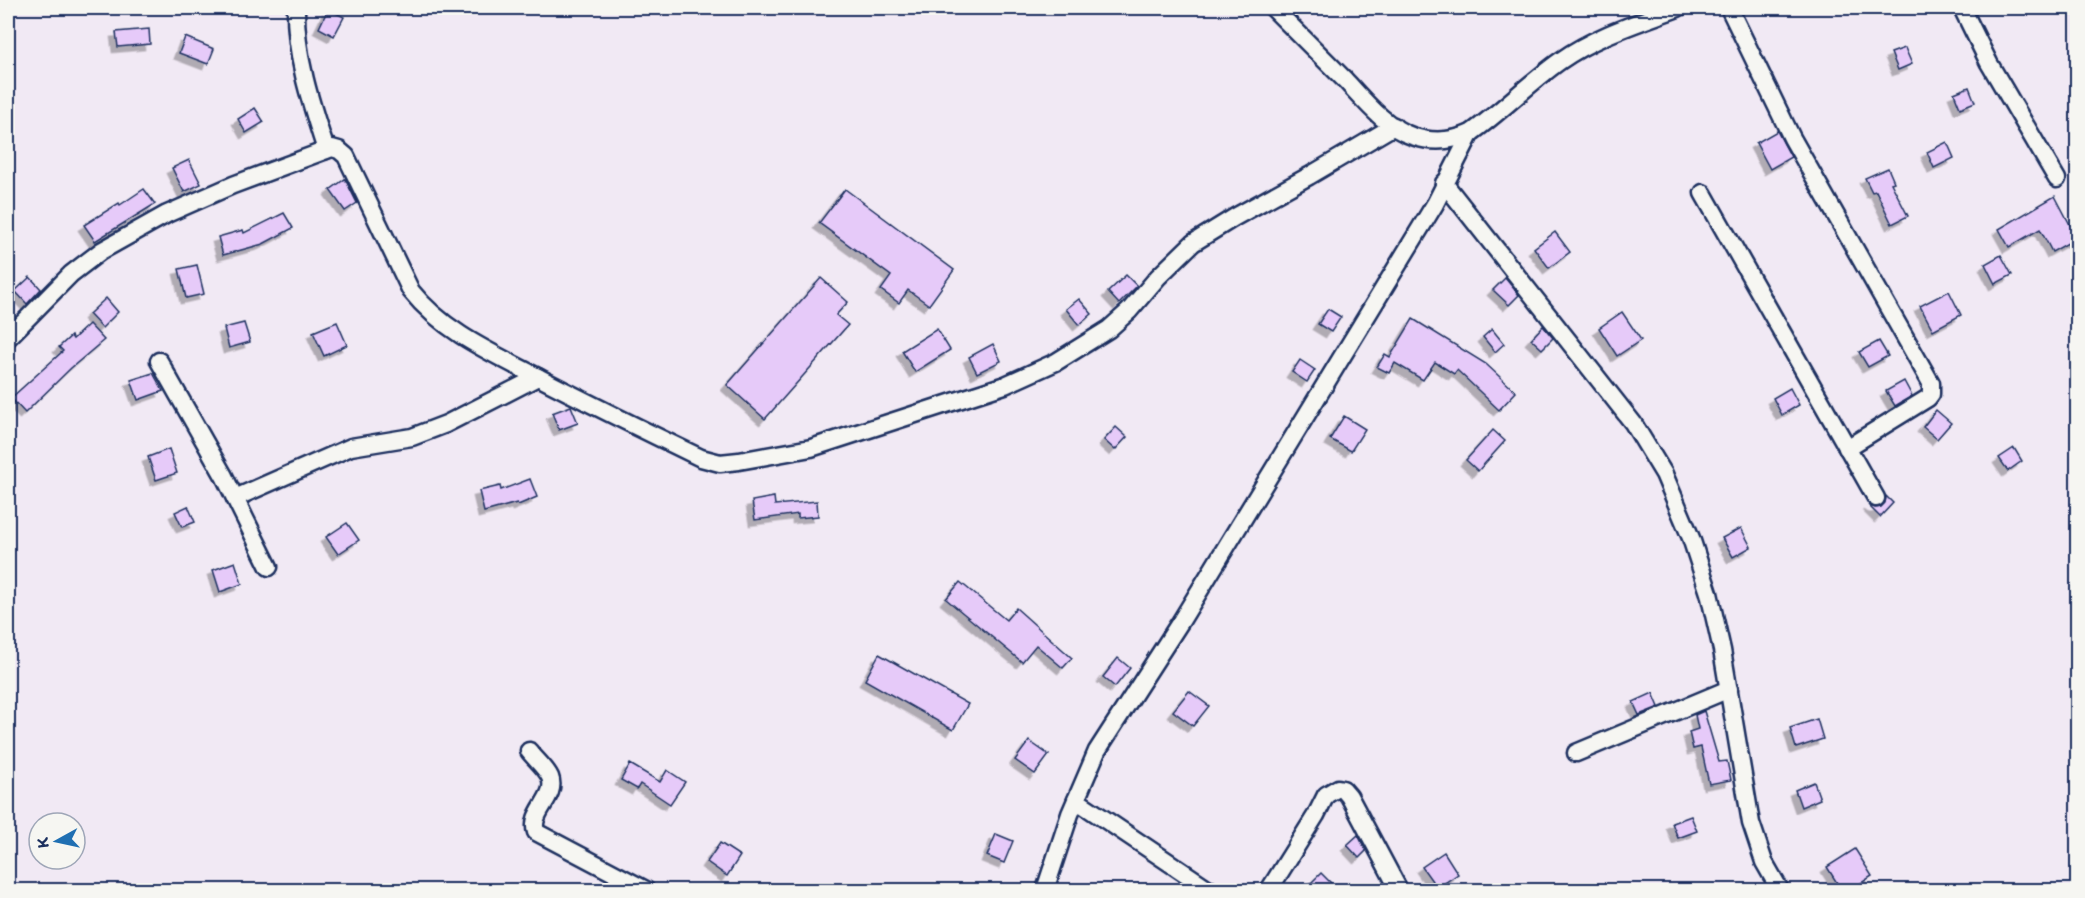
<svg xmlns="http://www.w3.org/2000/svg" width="2085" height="898" font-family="Itim,sans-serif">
<defs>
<filter id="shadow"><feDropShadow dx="-5.5" dy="5.5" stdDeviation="0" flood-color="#0004"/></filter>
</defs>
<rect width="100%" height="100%" fill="#f1e9f4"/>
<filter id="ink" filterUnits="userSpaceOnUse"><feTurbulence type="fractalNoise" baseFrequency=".0167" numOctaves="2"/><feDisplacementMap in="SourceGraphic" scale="12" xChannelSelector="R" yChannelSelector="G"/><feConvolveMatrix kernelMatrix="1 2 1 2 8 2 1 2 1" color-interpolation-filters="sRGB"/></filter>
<g filter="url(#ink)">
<g fill="#e6caf9" stroke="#1b2f5e" stroke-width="1.5" filter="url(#shadow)">
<path d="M328 9 344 17 334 36 319 28Z"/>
<path d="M149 29 150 44 118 47 116 32Z"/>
<path d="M185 37 214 49 208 64 179 53Z"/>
<path d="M1905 48 1912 64 1898 70 1891 53Z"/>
<path d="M1969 87 1975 102 1960 108 1954 93Z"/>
<path d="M255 108 264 122 246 133 238 119Z"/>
<path d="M1777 131 1791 157 1770 169 1756 143Z"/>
<path d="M1947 142 1954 158 1934 168 1927 152Z"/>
<path d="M189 160 201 184 184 192 172 168Z"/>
<path d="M1888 168 1894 182 1891 183 1908 216 1892 224 1876 191 1872 192 1865 178Z"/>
<path d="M345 179 357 203 345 211 330 190Z"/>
<path d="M144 189 155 204 95 241 84 225 119 203 120 205Z"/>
<path d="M845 189 954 270 929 305 908 290 899 303 881 290 891 276 819 223Z"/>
<path d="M2055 196 2077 238 2052 252 2040 229 2009 247 1999 229Z"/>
<path d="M284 213 293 228 263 244 223 255 218 237 243 230 244 233Z"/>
<path d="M1555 232 1570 252 1549 268 1534 248Z"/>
<path d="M2001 255 2012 275 1995 284 1985 264Z"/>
<path d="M197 265 204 294 186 298 179 269Z"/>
<path d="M1126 275 1137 286 1119 304 1108 292Z"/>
<path d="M30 277 41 289 27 304 15 291Z"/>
<path d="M821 278 848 302 836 315 848 325 765 419 727 385Z"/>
<path d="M1505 278 1519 295 1509 305 1493 290Z"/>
<path d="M1949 291 1961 315 1933 330 1920 306Z"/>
<path d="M106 298 118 312 102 328 89 314Z"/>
<path d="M1079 299 1092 314 1079 325 1066 309Z"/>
<path d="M1328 309 1341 317 1331 332 1318 324Z"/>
<path d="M1622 312 1641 340 1617 356 1599 328Z"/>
<path d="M1413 319 1486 364 1516 392 1499 410 1457 370 1454 374 1435 362 1423 380 1395 363 1389 373 1377 367 1385 354 1390 357Z"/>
<path d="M337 322 347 345 324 356 313 332Z"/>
<path d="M244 323 250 342 229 348 224 328Z"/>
<path d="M89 324 104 340 71 368 25 413 11 398 63 351 59 347 71 336 73 339Z"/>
<path d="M1543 326 1553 338 1542 349 1531 339Z"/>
<path d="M937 329 950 350 915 372 902 351Z"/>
<path d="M1492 329 1504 344 1495 352 1483 337Z"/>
<path d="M1879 341 1888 356 1868 367 1859 352Z"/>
<path d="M993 344 1001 361 977 373 969 357Z"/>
<path d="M1300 360 1315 370 1307 382 1292 372Z"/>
<path d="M153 373 163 391 138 400 131 380Z"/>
<path d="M1904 381 1912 396 1895 406 1886 391Z"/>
<path d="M1790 388 1799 405 1782 415 1773 398Z"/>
<path d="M571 406 578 423 559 430 552 413Z"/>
<path d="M1936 410 1951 423 1937 439 1923 427Z"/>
<path d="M1344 416 1365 429 1351 451 1330 439Z"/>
<path d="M1116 427 1127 437 1115 450 1104 440Z"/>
<path d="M1493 430 1505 441 1478 471 1466 460Z"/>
<path d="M2014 448 2022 461 2008 471 1999 458Z"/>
<path d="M169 449 177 473 156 480 148 457Z"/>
<path d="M530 479 537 497 518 505 517 503 484 512 479 491 500 486 501 490Z"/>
<path d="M1886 496 1893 503 1880 517 1868 505 1875 508 1881 507 1885 503Z"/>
<path d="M774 497 775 505 817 501 818 516 798 518V514L755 520 752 501Z"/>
<path d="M188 506 195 522 182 527 175 512Z"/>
<path d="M347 523 359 540 338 554 326 537Z"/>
<path d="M1741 528 1751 547 1733 557 1722 538Z"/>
<path d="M235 562 242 584 220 592 213 570Z"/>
<path d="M960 582 1006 620 1016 608 1072 658 1063 668 1036 645 1022 662 946 599Z"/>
<path d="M879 654 968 704 953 730 865 680Z"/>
<path d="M1118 658 1130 668 1115 687 1103 677Z"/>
<path d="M1189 691 1209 706 1193 726 1173 711Z"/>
<path d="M1653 693 1659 707 1639 715 1633 702Z"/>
<path d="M1704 711 1719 762 1727 761 1731 780 1709 784 1701 747 1693 749 1689 732 1698 729 1695 715Z"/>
<path d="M1817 719 1823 739 1796 748 1790 728Z"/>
<path d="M1029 741 1049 755 1035 774 1015 760Z"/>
<path d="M630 764 660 782 667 770 685 782 670 804 640 784 637 789 621 780Z"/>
<path d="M1814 782 1820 799 1801 807 1795 790Z"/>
<path d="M1691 816 1697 831 1678 838 1672 823Z"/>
<path d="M996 834 1013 841 1004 863 987 856Z"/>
<path d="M1358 835 1366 851 1359 858 1347 845Z"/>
<path d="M720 843 740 856 727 876 707 862Z"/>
<path d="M1855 849 1872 876 1849 891H1842L1827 867Z"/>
<path d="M1444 852 1458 874 1437 888 1422 867Z"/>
<path d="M1321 873 1331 883 1324 891H1303Z"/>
</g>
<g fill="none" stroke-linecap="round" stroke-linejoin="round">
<defs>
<g id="minor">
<path d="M296 8C295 56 311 104 326 150"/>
<path d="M1273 8C1297 32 1321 56 1345 80 1364 100 1385 127 1412 136 1432 143 1451 142 1471 133 1502 111 1529 83 1560 61 1595 36 1638 23 1678 8"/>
<path d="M1729 8 1792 138 1931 383V394L1928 398 1847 448"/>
<path d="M1962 8 1989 63 2057 179"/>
<path d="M1444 183 1633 423 1664 474 1691 538 1709 593 1722 650 1751 823 1764 862 1780 890"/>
<path d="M1703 193 1876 498"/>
<path d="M8 338 71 274 101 251 167 214 233 185 332 148 339 150 346 156 411 291C444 332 490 352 536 376 590 404 645 431 701 458L720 463 739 461 811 448 1005 385 1056 362 1109 329 1129 311 1158 277 1193 243 1235 217 1309 176 1394 126"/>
<path d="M159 361 224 476 269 567"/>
<path d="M235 498 351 447 412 437 446 424 538 377"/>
<path d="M529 751C535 759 546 768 550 777 558 797 529 812 536 832L646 890"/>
<path d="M1576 753 1729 689"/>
<path d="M1076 800 1210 890"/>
<path d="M1045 890 1070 814 1097 751 1181 621 1435 204 1471 133"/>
<path d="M1269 890 1316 815 1326 795 1338 788 1343 789 1349 796 1399 890"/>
</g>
</defs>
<use href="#minor" stroke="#1b2f5e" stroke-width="21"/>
<use href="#minor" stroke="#f6f6f2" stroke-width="16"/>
</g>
</g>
<rect width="2085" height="898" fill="none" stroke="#f6f6f2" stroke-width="30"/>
<rect x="15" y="15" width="2055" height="868" fill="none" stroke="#1b2f5e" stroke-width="2" filter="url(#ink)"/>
<g transform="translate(57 841) rotate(262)"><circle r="28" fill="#f6f6f2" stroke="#9ea6b7" stroke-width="1.5"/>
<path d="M0-4.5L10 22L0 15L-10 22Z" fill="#1f6fb2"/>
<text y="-9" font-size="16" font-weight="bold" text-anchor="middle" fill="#1b2f5e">K</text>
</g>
</svg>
